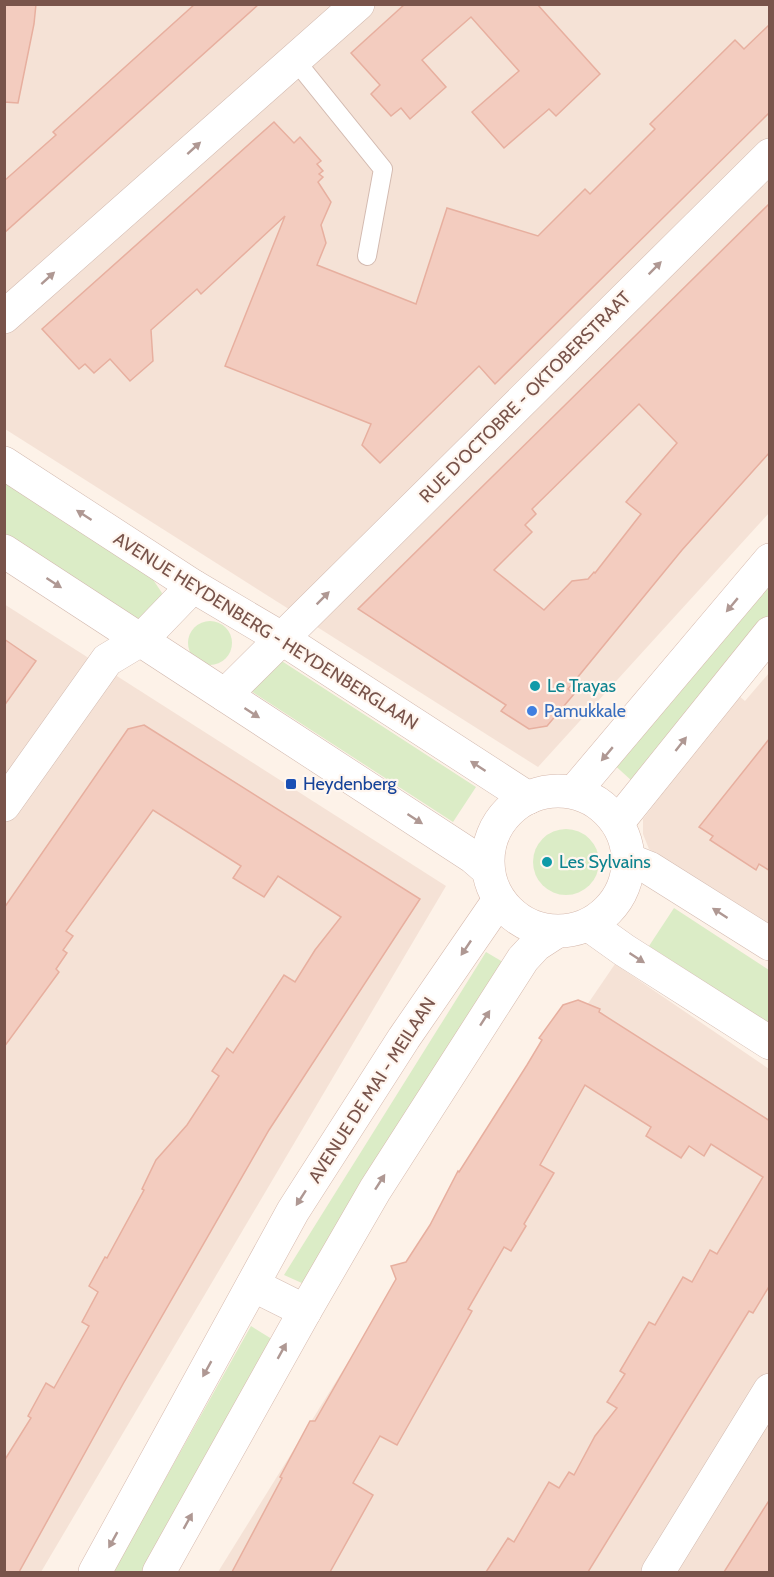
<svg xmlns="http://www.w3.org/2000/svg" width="774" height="1577" font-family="Cabin,sans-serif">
<rect width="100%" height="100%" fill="#fdf2e8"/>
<g fill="#f5e2d6">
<path d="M4 5H769V513L538 767 5 429Z"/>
<path d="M4 604 446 886 41 1572H4Z"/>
<path d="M769 673V925L649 849 643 834V819L738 695 745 701Z"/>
<path d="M615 964 769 1069V1572H218L392 1291Z"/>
</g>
<g fill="#dbecc6">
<path d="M4 481 150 575 162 593C158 609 152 614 136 620L5 539Z"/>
<path d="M769 575V615L632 781 610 761Z"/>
<circle cx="210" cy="643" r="22"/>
<path d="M274 656 476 787 453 822 251 691Z"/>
<circle cx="566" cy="862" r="33"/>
<path d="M674 908 769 970V1023L649 946Z"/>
<path d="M486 952 508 965 304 1284 284 1275Z"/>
<path d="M251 1326 275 1341 142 1572H113Z"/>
</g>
<g fill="#f3ccbf" stroke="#e7af9f" stroke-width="1.5" fill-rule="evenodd">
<path d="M4 4H36L34 24 18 103 4 102Z"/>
<path d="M195 4H259L4 233V181L56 135 53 132Z"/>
<path d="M405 4H537L600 74 556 116 549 109 504 148 472 112 519 71 471 17 422 60 446 87 410 119 401 108 391 116 371 94 380 85 351 53Z"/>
<path d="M770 24V112L495 384 479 366 380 463 362 445 371 424 225 366 285 216 201 294 197 289 151 330 153 361 130 381 110 359 94 373 85 364 79 369 42 329 274 122 294 143 300 137 321 161 317 164 323 171 319 174 323 177 318 182 331 202 321 225 326 243 317 265 416 304 447 208 538 236 585 189 590 194 655 129 650 124 735 40 744 49Z"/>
<path d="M770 203V452L682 550 568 689 574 694 547 726 529 729 501 711 506 705 358 609ZM639 404 677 443 626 502 641 514 595 573 594 572 588 579 572 581 544 610 494 570 532 532 525 525 536 514 532 509Z"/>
<path d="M4 639 36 661 4 706Z"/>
<path d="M144 725 420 899 269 1130 123 1384 19 1572H4V1461L31 1418 28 1416 46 1383 54 1388 89 1326 82 1322 98 1292 89 1286 105 1257 107 1258 144 1190 142 1189 156 1160 187 1125 219 1076 212 1071 227 1048 233 1053 284 975 295 982 315 950 341 917 278 876 264 897 233 878 241 866 153 810 66 931 73 936 63 950 67 953 56 969 59 972 4 1047V908L128 729Z"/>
<path d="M770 738V871L759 864 756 870 710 840 713 836 699 827Z"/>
<path d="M578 1000 600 1009 599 1012 770 1121V1285L753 1313 749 1311 588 1572H486L508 1538 514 1542 549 1482 559 1488 569 1472 574 1475 595 1436 617 1408 607 1402 625 1374 620 1371 649 1322 655 1325 683 1277 692 1282 710 1250 717 1254 763 1177 711 1144 704 1156 689 1146 681 1158 646 1136 651 1127 585 1085 540 1165 554 1173 524 1224 526 1226 511 1251 504 1247 468 1309 472 1311 397 1445 380 1436 353 1483 373 1495 330 1572H232L282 1478 280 1477 310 1421H315L396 1279 391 1266 406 1262 430 1225 458 1171 459 1172 527 1065 542 1040 539 1038 563 1005Z"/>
<path d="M770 1499V1572H724Z"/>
</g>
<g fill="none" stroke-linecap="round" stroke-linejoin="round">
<defs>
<path id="lane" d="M295 60 383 169 367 256"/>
<g id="street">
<path d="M4 317 358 4"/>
<path d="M4 463 193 586 281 638 528 798"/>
<path d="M4 551 473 857 488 870"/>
<path d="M225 695 770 155"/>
<path d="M4 805 107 660 142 639 193 586"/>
<path d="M629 860 649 868 770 944"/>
<path d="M589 925 624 950 770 1043"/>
<path d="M253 1285 305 1311"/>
<path d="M658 1572 770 1390"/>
</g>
<g id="secondary">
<circle cx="558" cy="861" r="70"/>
<path d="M574 792 770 560"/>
<path d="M618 822 770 633"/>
<path d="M95 1572 293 1211 404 1038 499 900"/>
<path d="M159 1572 305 1311 375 1190 523 959 536 945 556 932"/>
</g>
</defs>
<use href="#lane" stroke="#d3bab0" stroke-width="20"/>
<use href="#street" stroke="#d3bab0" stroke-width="34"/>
<use href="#secondary" stroke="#d6b9ad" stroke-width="34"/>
<use href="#lane" stroke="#fff" stroke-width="18"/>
<use href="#street" stroke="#fff" stroke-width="33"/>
<use href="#secondary" stroke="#fff" stroke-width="33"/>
</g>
<defs><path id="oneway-solid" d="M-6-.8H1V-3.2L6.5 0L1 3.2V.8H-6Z" transform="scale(1.5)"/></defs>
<g fill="#af9893">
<use href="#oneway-solid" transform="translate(194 148) rotate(-42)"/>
<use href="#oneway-solid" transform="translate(655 268) rotate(-45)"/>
<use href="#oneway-solid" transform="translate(48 278) rotate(-42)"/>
<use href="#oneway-solid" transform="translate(84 515) rotate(-147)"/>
<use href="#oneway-solid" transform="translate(54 583) rotate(33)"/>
<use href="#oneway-solid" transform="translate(323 598) rotate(-45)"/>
<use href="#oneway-solid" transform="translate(732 605) rotate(130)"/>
<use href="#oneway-solid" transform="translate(252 713) rotate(33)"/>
<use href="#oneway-solid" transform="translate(681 744) rotate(-52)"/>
<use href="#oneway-solid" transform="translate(607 754) rotate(130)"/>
<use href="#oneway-solid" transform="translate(478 766) rotate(-147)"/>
<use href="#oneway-solid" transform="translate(415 819) rotate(33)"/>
<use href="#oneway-solid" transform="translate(720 913) rotate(-147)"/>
<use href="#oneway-solid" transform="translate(466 948) rotate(124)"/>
<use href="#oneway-solid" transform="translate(637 958) rotate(33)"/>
<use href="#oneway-solid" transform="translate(485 1018) rotate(-57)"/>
<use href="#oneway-solid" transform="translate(380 1182) rotate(-57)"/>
<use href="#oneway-solid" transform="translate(301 1198) rotate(123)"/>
<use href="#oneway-solid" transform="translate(282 1351) rotate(-61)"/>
<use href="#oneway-solid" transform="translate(207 1369) rotate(119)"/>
<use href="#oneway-solid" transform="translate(188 1521) rotate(-61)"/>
<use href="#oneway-solid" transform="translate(113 1540) rotate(119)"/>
</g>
<g fill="#0f9aa8" stroke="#fff6ef" stroke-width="2">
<circle cx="535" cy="686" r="6"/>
<circle cx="547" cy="862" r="6"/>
</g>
<circle fill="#3f7fe0" stroke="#fff6ef" stroke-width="2" cx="532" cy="711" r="6"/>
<rect fill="#1a4fb4" stroke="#fff6ef" stroke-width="2" x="285" y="778" width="12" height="12" rx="3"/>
<g text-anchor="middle" stroke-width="4.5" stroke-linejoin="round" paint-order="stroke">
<g font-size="18" fill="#79544b" stroke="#fff6ef">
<text transform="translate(525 397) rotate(-45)" y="6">RUE D'OCTOBRE - OKTOBERSTRAAT</text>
<text transform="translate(266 631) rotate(32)" y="6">AVENUE HEYDENBERG - HEYDENBERGLAAN</text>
<text transform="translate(372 1090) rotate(-57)" y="6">AVENUE DE MAI - MEILAAN</text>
</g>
<g font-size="18" fill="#0d838f" stroke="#fff6ef" text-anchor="start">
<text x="547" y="692">Le Trayas</text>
<text x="559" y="868">Les Sylvains</text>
</g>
<g font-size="18" fill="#366cbe" stroke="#fff6ef" text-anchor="start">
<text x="544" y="717">Pamukkale</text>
</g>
<g font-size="18" fill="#164399" stroke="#fff6ef" text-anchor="start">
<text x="303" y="790">Heydenberg</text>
</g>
</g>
<rect width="774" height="1577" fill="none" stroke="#79544b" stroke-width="12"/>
</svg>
